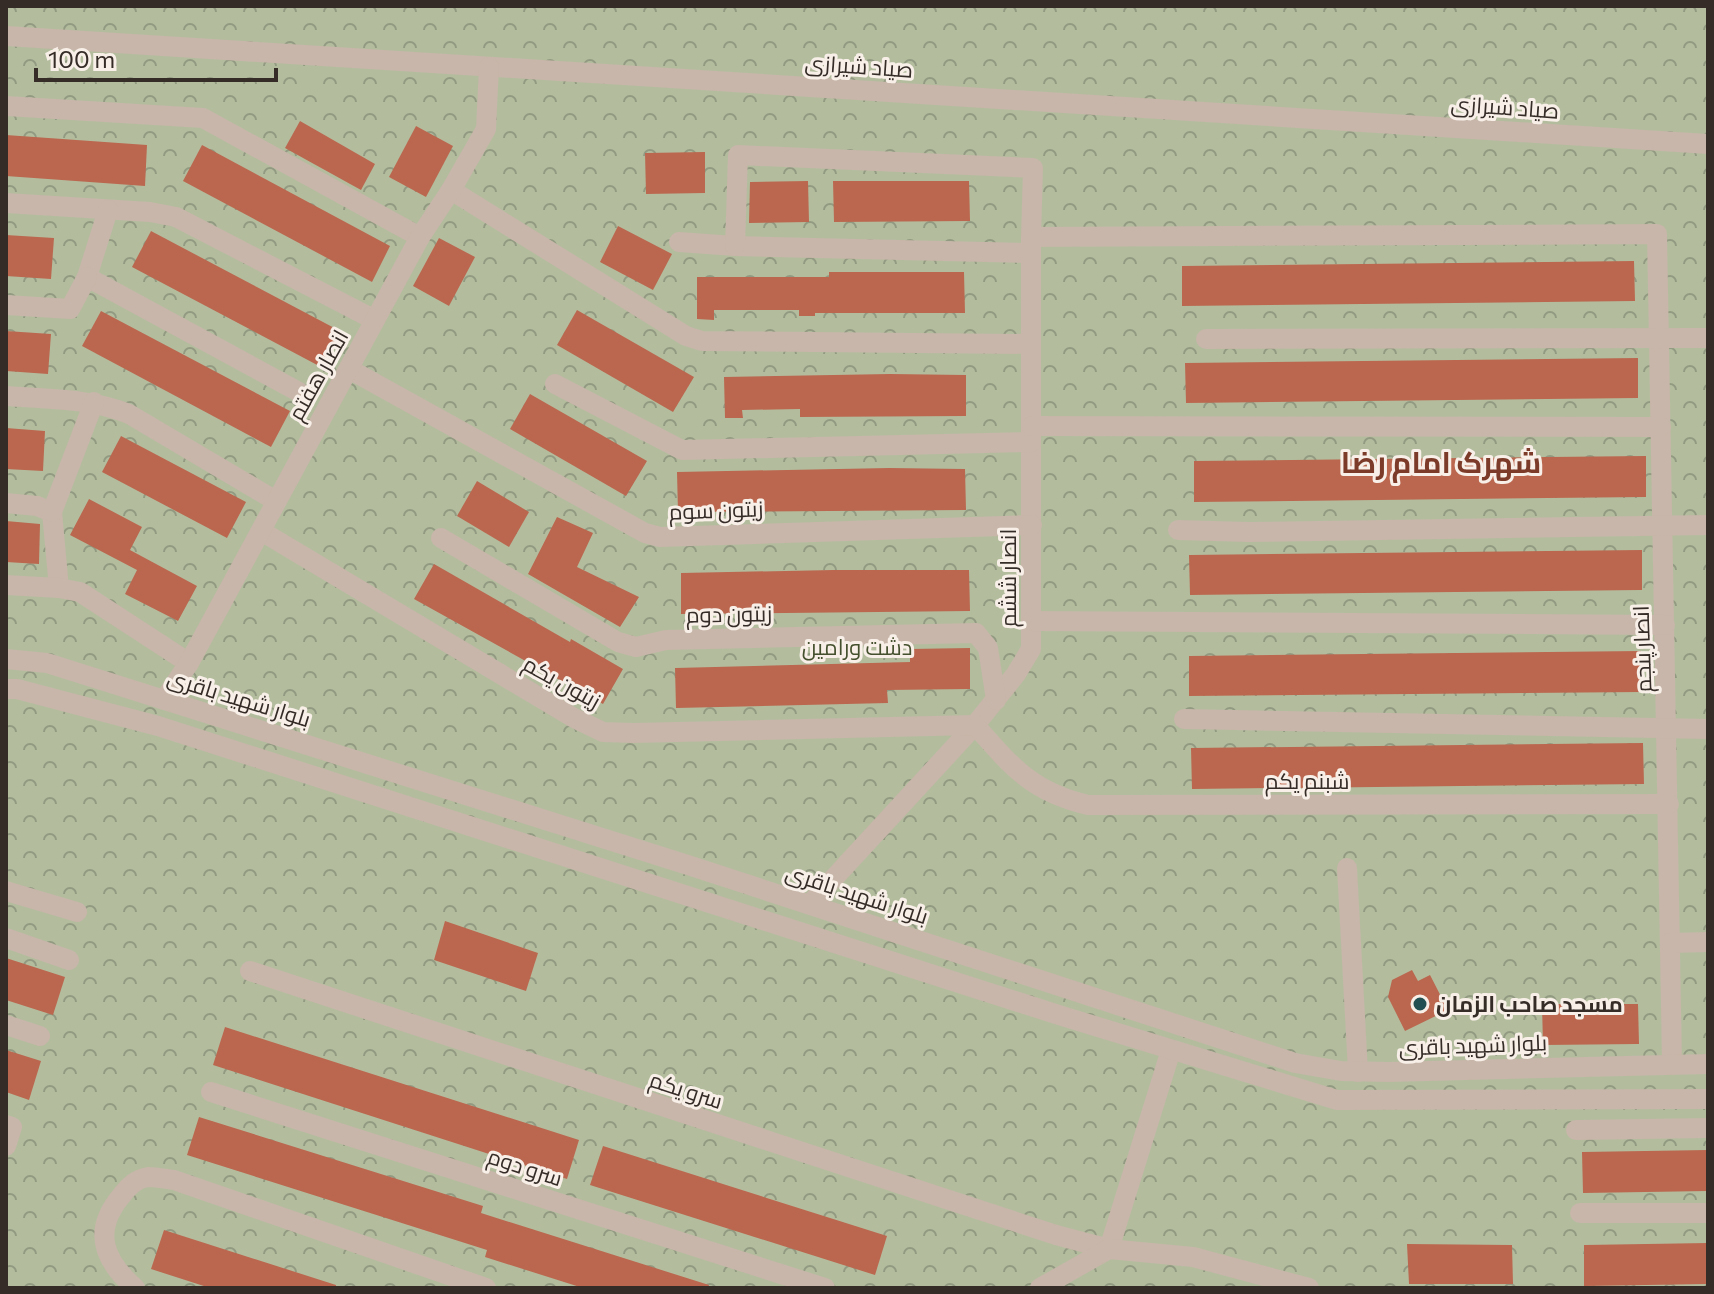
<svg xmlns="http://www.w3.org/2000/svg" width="1714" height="1294" font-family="Commissioner,Cairo,sans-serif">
<defs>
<pattern id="forest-crowns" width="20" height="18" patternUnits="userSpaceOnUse" patternTransform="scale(2)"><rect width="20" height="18" fill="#b3bd9e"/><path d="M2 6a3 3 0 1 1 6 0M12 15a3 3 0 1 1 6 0" fill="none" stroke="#929a81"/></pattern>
</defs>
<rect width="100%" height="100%" fill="#f0e6dc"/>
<rect fill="url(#forest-crowns)" x="6" y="6" width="1702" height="1282"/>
<g fill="#bb674f">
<path d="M300 121 375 164 361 190 285 148Z"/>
<path d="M416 126 453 146 426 197 389 177Z"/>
<path d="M6 135 147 145 145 186 6 176Z"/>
<path d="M202 145 390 246 372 282 183 181Z"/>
<path d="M705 152V193L646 194 645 153Z"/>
<path d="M808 181 809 222 749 223 750 182Z"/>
<path d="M833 181H969L970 221 834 222Z"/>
<path d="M618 226 672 254 653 290 600 262Z"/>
<path d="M151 231 340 331 321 367 132 267Z"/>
<path d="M6 235 54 238 51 279 6 276Z"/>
<path d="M439 238 475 257 449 306 413 286Z"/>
<path d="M1634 261 1635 301 1182 306V266Z"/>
<path d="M829 272H964L965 313H815V316H799V310H714V320L697 319V277H829Z"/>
<path d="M577 310 694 377 673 412 557 345Z"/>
<path d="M101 311 290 411 271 447 82 346Z"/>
<path d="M6 331 51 334 48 374 6 371Z"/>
<path d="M1638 358V398L1186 403 1185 363Z"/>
<path d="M890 374 966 375V416L800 417V409L742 410 743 418H725L724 377Z"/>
<path d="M530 394 647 461 626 496 510 429Z"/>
<path d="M6 428 45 431 43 471 6 469Z"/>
<path d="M121 436 246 502 227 538 102 472Z"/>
<path d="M1646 456V497L1194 502V461Z"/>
<path d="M889 468 965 469 966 510 678 512 677 472Z"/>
<path d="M477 481 529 512 509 547 457 516Z"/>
<path d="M89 499 142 527 130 550 197 586 178 621 125 594 137 570 70 535Z"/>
<path d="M557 517 593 533 577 567 639 597 620 627 528 574Z"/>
<path d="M6 521 40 524 39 564 6 562Z"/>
<path d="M1642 550V590L1190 595 1189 555Z"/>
<path d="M434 564 570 642 571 639 623 669 603 704 414 599Z"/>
<path d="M833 570H969L970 611 681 614V573Z"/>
<path d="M970 648V689L887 690 888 703 676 708 675 668 910 662V649Z"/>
<path d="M1641 651 1642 692 1189 696V656Z"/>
<path d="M1643 743 1644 784 1192 789 1191 748Z"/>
<path d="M445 921 538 953 526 991 434 960Z"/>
<path d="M6 958 65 977 53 1015 6 1000Z"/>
<path d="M1412 970 1418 981 1430 975 1448 1010 1405 1031 1388 997 1392 980Z"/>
<path d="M1542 1004H1638L1639 1044 1543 1045Z"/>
<path d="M225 1027 579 1140 567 1179 213 1065Z"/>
<path d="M6 1050 41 1061 29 1100 6 1092Z"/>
<path d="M199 1117 483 1206 481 1213 709 1285 708 1288H583L485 1257 487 1250 187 1155Z"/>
<path d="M603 1146 887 1236 875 1275 590 1185Z"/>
<path d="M1708 1150V1191L1583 1193 1582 1152Z"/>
<path d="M164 1230 336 1285V1288H210L151 1269Z"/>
<path d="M1708 1243V1284L1584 1286V1245Z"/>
<path d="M1407 1244 1512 1245 1513 1284H1409Z"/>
</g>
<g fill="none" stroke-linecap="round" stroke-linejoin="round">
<g stroke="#c7b6a9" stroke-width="20">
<path d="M6 36 1708 144"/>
<path d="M6 106 203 118 420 237"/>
<path d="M451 190 686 336 702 341 1031 344"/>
<path d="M6 203 150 212 176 217 375 320"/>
<path d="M108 210 87 277 299 392"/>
<path d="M1031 237 1657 234 1672 1063"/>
<path d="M679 242 735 246 1031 253"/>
<path d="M735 246 738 155 1033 168 1031 237V649L1016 674 975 725 810 904"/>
<path d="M6 305 70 309 87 277"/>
<path d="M1206 339 1708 338"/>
<path d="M349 369 645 533 660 537 1032 525"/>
<path d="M555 384 682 450 1031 442"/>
<path d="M6 396C47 399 90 398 129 414L276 501"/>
<path d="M1032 426 1661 427"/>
<path d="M6 503 37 506 52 512 59 588"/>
<path d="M52 512 94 402"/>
<path d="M1178 530 1249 532 1708 525"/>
<path d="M261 531 574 718 603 732 633 733 975 725C1012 767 1032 792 1088 805L1669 804"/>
<path d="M441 538 618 642 636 647 666 640 976 633 988 648 996 700"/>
<path d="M6 585 59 588 80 592 189 663"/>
<path d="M1032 621 1665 625"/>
<path d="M164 700 189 663 420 237 451 190 486 129 489 67"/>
<path d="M1184 719 1708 729"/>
<path d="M1347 868 1358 1072"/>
<path d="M6 891 77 912"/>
<path d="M6 938 69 960"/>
<path d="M1670 943 1708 942"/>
<path d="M250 971 1056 1235 1109 1249 1171 1050"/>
<path d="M6 1025 40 1036"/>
<path d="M211 1092 825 1288"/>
<path d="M6 1125 12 1127 6 1146"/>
<path d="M1576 1130 1708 1128"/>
<path d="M1580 1213H1708"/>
<path d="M135 1288C103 1260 92 1230 122 1195 129 1186 136 1179 148 1177 156 1177 166 1179 174 1180L486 1288"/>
<path d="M1040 1288 1109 1249 1193 1257 1309 1288"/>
</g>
<g stroke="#c7b6a9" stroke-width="20">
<path d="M6 659 47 663 691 866 1295 1063 1341 1071 1389 1072 1708 1064"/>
<path d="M6 689H17L158 726 1062 1016 1337 1100 1708 1099"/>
</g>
</g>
<circle fill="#225052" stroke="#f8f0e8" stroke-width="3" cx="1420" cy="1004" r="8"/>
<g text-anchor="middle" stroke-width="6" stroke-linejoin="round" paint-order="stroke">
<g font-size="22" fill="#352c28" stroke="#f8f0e8">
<text transform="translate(859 66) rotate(4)" y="8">صیاد شیرازی</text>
<text transform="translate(1505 107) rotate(4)" y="8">صیاد شیرازی</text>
<text transform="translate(318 375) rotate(-61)" y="8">انصار هفتم</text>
<text transform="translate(716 510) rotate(-2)" y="8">زیتون سوم</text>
<text transform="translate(1008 578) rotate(-90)" y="8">انصار ششم</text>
<text transform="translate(729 614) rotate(-1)" y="8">زیتون دوم</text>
<text transform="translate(1642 649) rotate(-92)" y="8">انصار پنجم</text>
<text transform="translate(562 682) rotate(29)" y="8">زیتون یکم</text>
<text transform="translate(239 698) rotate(17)" y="8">بلوار شهید باقری</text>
<text x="1307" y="789">شبنم یکم</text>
<text transform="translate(857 894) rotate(18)" y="8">بلوار شهید باقری</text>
<text transform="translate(1473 1045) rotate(-2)" y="8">بلوار شهید باقری</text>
<text transform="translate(686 1090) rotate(18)" y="8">سرو یکم</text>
<text transform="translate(525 1167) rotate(18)" y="8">سرو دوم</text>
</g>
<g font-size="22" fill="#45512e" stroke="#f8f0e8">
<text x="857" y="655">دشت ورامین</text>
</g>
<g font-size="22" font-weight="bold" fill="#352c28" stroke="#f8f0e8" text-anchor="start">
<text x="1436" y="1012">مسجد صاحب الزمان</text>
</g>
<g font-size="30" font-weight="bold" fill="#7c3b29" stroke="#f8f0e8">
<text x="1441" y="473">شهرک امام رضا</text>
</g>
</g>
<rect width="1714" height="1294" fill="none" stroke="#352c28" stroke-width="16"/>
<path d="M36 68v12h240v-12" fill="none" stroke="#352c28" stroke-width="4"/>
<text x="48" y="68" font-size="24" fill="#352c28" stroke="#f8f0e8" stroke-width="6" paint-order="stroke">100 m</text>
</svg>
